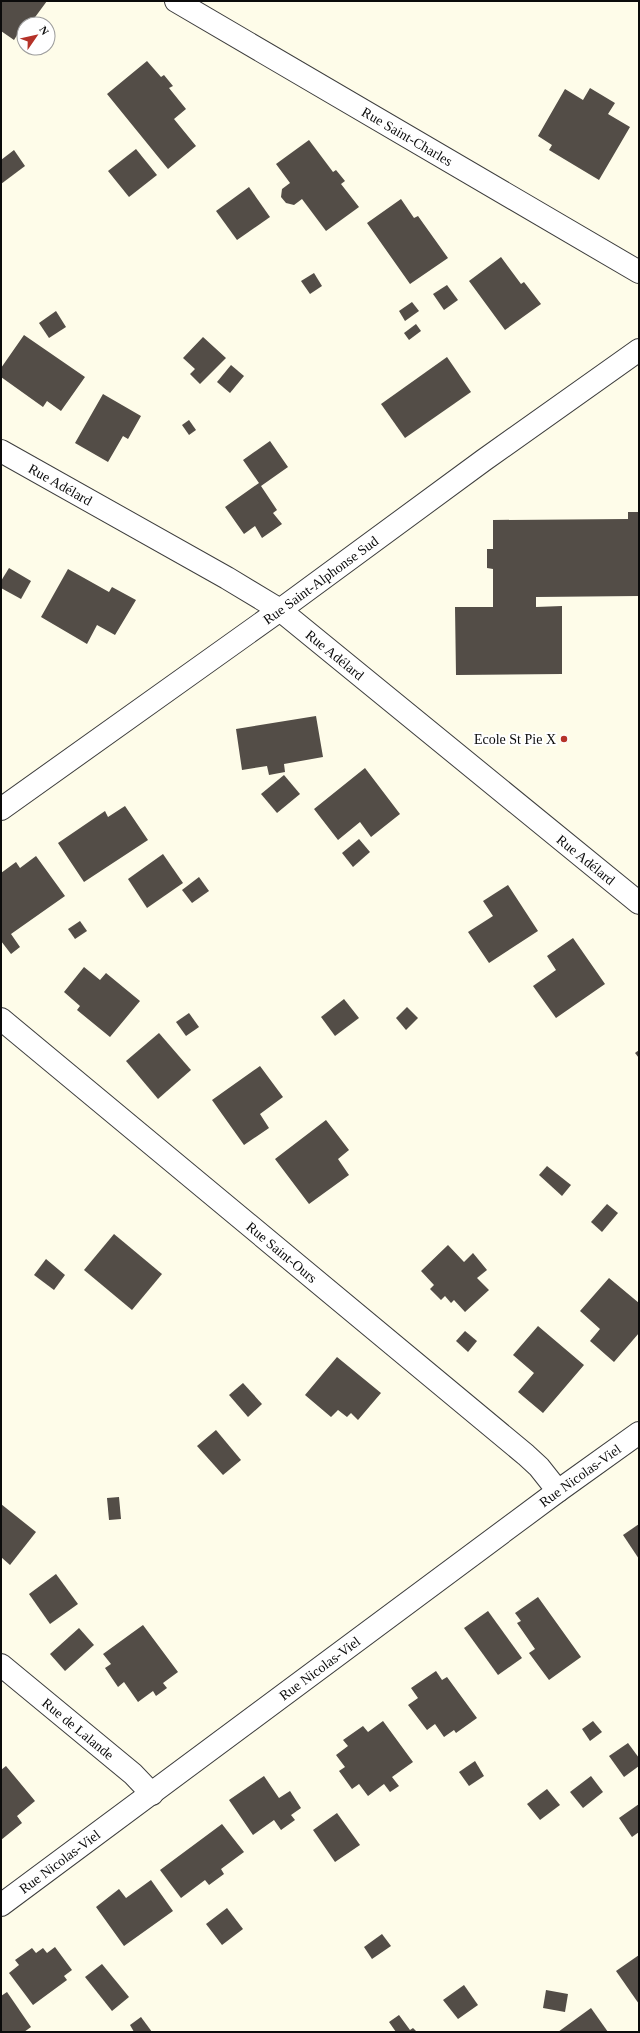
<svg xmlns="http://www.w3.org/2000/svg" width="640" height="2033" font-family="Georgia,serif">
<rect width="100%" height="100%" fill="#fefce9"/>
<g fill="#534d47">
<path d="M1 1H47L30 24H24L14 40 1 31Z"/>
<path d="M147 61 161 77 164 75 173 86 169 88 186 109 174 119 196 146 168 169 107 94Z"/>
<path d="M590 88 615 103 608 114 630 127 599 180 549 150 552 145 538 136 565 89 583 100Z"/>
<path d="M309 140 333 172 336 170 345 181 341 184 359 207 326 231 302 199 294 205 286 203 281 197 282 189 290 183 276 164Z"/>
<path d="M136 149 157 175 129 197 108 171Z"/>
<path d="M14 150 25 166 1 184V160Z"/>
<path d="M249 187 270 217 237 240 216 211Z"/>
<path d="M401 199 414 218 418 216 448 258 410 284 367 223Z"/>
<path d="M501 257 521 284 524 282 541 304 505 330 469 281Z"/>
<path d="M314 273 322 286 310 294 301 281Z"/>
<path d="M447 285 458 300 444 310 433 294Z"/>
<path d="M412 302 419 311 405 321 399 311Z"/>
<path d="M56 311 66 327 49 338 39 323Z"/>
<path d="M416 324 421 331 409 340 404 333Z"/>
<path d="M24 335 85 377 61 411 47 401 43 407 1 377V368Z"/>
<path d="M203 337 226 358 200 384 190 374 195 369 183 358Z"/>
<path d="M447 357 471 392 405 438 381 404Z"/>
<path d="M231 365 244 376 230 393 217 382Z"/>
<path d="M103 394 141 416 128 439 123 436 108 462 75 443Z"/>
<path d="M189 420 196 430 189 435 182 425Z"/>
<path d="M270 441 288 467 261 486 277 510 273 513 282 524 262 538 255 526 244 534 225 507 259 483 243 460Z"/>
<path d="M628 512H639V596L536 597V607L562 606V674L456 675 455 607H493V569L487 568V549H493V520L628 519Z"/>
<path d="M9 568 31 581 21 599 1 588V581Z"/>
<path d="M68 569 109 592 112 587 136 600 115 635 97 625 87 644 41 617Z"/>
<path d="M316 716 323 757 284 764 285 772 269 775 267 766 242 770 236 729Z"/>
<path d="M365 768 400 814 371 837 360 822 338 840 314 809Z"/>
<path d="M284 775 300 794 277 813 261 794Z"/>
<path d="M125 806 148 840 84 882 58 843 105 811 108 817Z"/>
<path d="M359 839 370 852 353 867 342 853Z"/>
<path d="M163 854 183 883 147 908 128 879Z"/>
<path d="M36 856 65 896 11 934 20 947 11 954 1 941V873L16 862 20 868Z"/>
<path d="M199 877 209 891 192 903 182 890Z"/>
<path d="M508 885 538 931 489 963 468 932 493 916 483 901Z"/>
<path d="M80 921 87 931 75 939 68 929Z"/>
<path d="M573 938 605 984 556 1018 533 986 556 970 547 956Z"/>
<path d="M84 967 100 980 106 973 140 1001 110 1037 77 1010 80 1006 64 992Z"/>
<path d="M344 999 359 1018 335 1036 321 1017Z"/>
<path d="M407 1007 418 1018 406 1030 396 1018Z"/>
<path d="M189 1013 199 1027 186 1036 176 1022Z"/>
<path d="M159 1033 191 1070 158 1099 126 1061Z"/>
<path d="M639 1050V1058L635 1053Z"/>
<path d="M260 1066 283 1097 260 1114 269 1128 244 1145 212 1100Z"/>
<path d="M326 1120 349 1150 338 1159 349 1175 309 1204 275 1159Z"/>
<path d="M547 1166 571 1185 562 1196 539 1175Z"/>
<path d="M607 1204 618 1213 602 1232 591 1222Z"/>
<path d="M114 1234 162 1274 132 1310 84 1270Z"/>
<path d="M448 1245 464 1262 473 1253 487 1270 477 1278 489 1290 465 1312 454 1300 451 1303 445 1296 441 1300 430 1289 434 1285 421 1271Z"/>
<path d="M46 1259 65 1275 54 1290 34 1275Z"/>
<path d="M609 1278 639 1303V1333L614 1362 590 1341 600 1329 580 1311Z"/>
<path d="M538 1326 584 1365 543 1413 518 1392 534 1373 513 1355Z"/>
<path d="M465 1331 477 1341 468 1352 456 1341Z"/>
<path d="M337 1357 381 1393 358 1420 351 1413 347 1417 338 1410 331 1417 305 1395Z"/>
<path d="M243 1383 262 1404 248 1417 229 1395Z"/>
<path d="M216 1430 241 1460 223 1475 197 1446Z"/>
<path d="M119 1497 121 1519 109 1520 107 1498Z"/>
<path d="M1 1504 36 1532 10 1565 1 1557Z"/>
<path d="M639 1524V1559L623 1535Z"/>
<path d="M56 1574 78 1604 50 1624 29 1594Z"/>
<path d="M538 1597 581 1657 549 1680 529 1653 535 1649 517 1623 521 1621 515 1613Z"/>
<path d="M488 1611 522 1658 498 1675 464 1628Z"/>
<path d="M143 1625 178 1672 163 1683 167 1688 156 1696 153 1691 138 1702 124 1682 118 1687 105 1668 111 1664 103 1654Z"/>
<path d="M79 1628 94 1645 65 1671 50 1654Z"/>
<path d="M436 1671 442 1680 447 1677 477 1718 456 1733 454 1730 444 1737 435 1724 427 1730 408 1705 418 1698 411 1688Z"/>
<path d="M383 1721 413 1762 392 1777 399 1786 390 1792 384 1784 368 1796 359 1784 352 1789 339 1771 345 1767 336 1755 348 1746 343 1740 363 1726 368 1732Z"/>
<path d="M593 1721 602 1732 590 1741 582 1729Z"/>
<path d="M628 1743 639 1758V1766L624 1777 609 1756Z"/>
<path d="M475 1761 484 1776 469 1786 459 1772Z"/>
<path d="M6 1766 35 1801 17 1816 22 1823 1 1840V1770Z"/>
<path d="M264 1776 279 1798 290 1791 301 1808 291 1815 295 1820 281 1830 274 1820 253 1835 229 1800Z"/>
<path d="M591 1776 603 1792 583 1808 570 1792Z"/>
<path d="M547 1789 560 1805 540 1820 527 1804Z"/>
<path d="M639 1804V1832L632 1837 619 1818Z"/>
<path d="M337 1813 360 1845 335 1862 313 1830Z"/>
<path d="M222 1824 244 1852 221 1869 224 1874 209 1885 205 1880 181 1898 160 1870Z"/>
<path d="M151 1880 173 1911 124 1946 96 1907 119 1889 126 1898Z"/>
<path d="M227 1908 243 1929 222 1945 206 1924Z"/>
<path d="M382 1934 391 1946 372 1959 364 1947Z"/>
<path d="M55 1947 72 1970 64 1976 67 1980 33 2005 9 1973 19 1965 15 1960 32 1948 36 1953 43 1948 47 1953Z"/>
<path d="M639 1955V2004L616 1971Z"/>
<path d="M102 1964 129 1997 112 2011 85 1977Z"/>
<path d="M464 1985 478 2005 458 2019 443 2000Z"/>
<path d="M546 1990 568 1994 565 2012 543 2008Z"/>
<path d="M7 1992 31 2027 24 2032H1V1996Z"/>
<path d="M591 2008 608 2032H558Z"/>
<path d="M399 2015 410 2030 413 2028 417 2032H396L389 2022Z"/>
<path d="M141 2017 152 2032H134L130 2025Z"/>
</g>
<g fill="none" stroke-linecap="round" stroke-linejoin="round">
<defs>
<g id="street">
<path id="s1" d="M176 1 639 272"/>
<path id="s2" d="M1 451 227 578 280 610 639 903"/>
<path id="s3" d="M1 809 280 610 484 460 639 350"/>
<path id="s4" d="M1 1019 526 1455 539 1467 558 1491"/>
<path id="s5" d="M1 1665 133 1774 152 1794"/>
<path id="s6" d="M1 1905 558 1491 639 1433"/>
</g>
</defs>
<use href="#street" stroke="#3e3e3e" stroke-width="24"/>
<use href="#street" stroke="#fff" stroke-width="22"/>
</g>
<circle fill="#b53228" stroke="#fff" stroke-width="1.5" cx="564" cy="739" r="4"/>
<g text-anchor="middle" stroke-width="4" stroke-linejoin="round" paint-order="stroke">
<g font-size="14" fill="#0b0b0b" stroke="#fff">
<text dy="5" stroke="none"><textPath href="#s1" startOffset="268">Rue Saint-Charles</textPath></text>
<text dy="5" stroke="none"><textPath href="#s2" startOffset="68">Rue Adélard</textPath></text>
<text dy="5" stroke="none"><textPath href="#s3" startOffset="393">Rue Saint-Alphonse Sud</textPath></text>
<text dy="5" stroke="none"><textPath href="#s2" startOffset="392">Rue Adélard</textPath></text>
<text dy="5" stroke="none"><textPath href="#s2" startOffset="716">Rue Adélard</textPath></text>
<text dy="5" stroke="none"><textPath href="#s4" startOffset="365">Rue Saint-Ours</textPath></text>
<text dy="5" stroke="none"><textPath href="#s6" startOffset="721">Rue Nicolas-Viel</textPath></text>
<text dy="5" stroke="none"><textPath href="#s6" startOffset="397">Rue Nicolas-Viel</textPath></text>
<text dy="5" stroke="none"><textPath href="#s5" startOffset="100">Rue de Lalande</textPath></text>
<text dy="5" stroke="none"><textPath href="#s6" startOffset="73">Rue Nicolas-Viel</textPath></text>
</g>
<g font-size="14" fill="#0b0b0b" stroke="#fff" text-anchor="end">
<text x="556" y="744">Ecole St Pie X</text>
</g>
</g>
<rect width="640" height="2033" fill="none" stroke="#0b0b0b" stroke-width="4"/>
<g transform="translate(36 36) rotate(56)"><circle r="19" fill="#ffffff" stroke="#9d9d9d"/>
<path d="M0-3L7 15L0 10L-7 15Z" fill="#b53228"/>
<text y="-6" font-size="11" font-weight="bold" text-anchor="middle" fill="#0b0b0b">N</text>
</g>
</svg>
